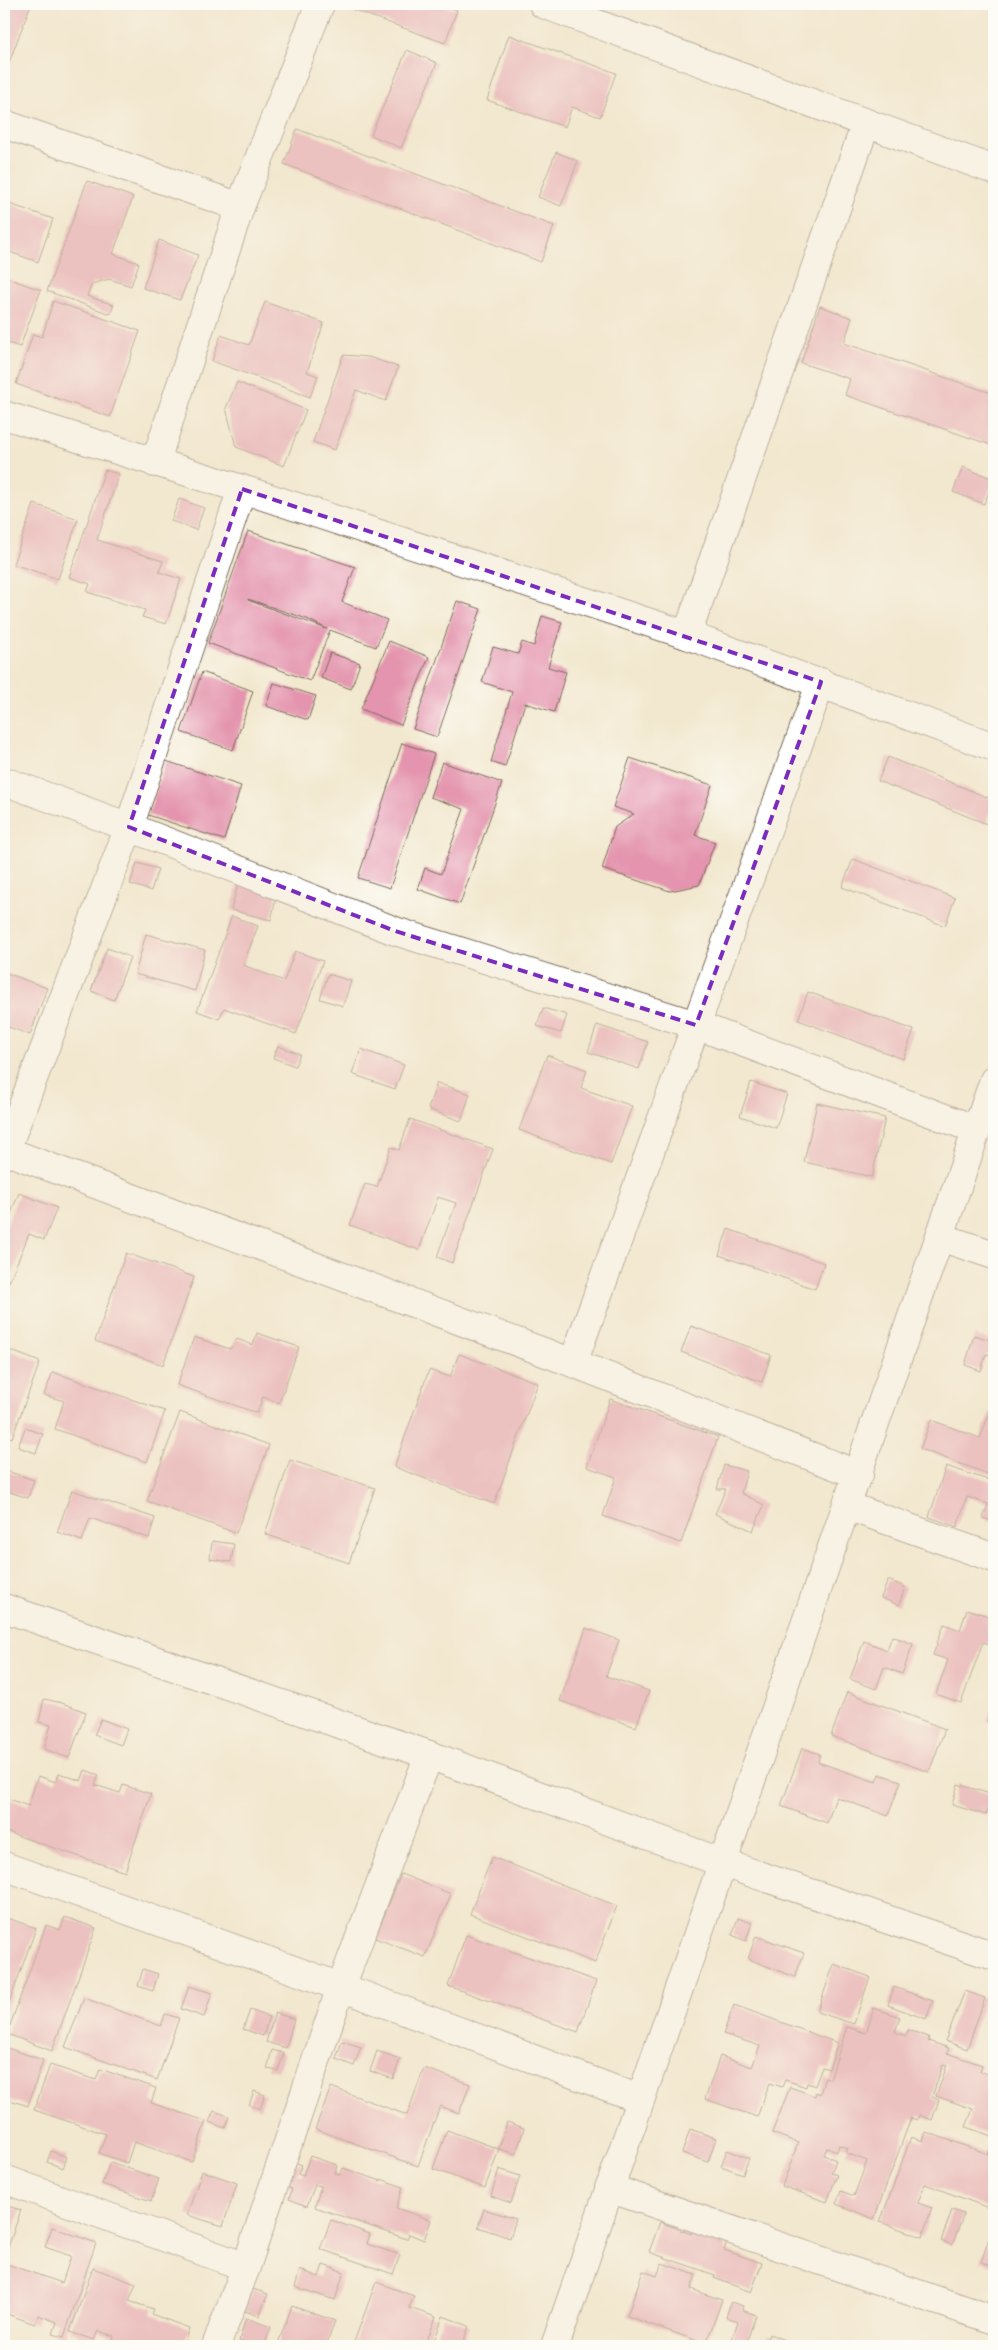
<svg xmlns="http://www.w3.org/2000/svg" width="998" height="2350" font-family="Sriracha,sans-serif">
<rect width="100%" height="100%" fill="#fdfcf7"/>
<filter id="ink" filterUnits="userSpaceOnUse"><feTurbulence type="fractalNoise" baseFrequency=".02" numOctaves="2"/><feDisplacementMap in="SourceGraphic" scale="10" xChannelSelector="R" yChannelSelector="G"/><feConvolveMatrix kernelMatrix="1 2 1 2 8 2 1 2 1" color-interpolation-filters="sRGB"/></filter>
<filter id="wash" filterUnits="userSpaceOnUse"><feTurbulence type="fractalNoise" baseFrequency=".0096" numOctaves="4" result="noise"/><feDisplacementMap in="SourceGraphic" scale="20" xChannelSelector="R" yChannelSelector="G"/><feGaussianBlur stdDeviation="1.12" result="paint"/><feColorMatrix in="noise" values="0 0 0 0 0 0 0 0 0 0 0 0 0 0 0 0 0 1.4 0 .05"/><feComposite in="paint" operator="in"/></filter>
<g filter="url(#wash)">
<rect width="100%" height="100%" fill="#f2e8cf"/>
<g id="blocks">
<g fill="#e494ae" fill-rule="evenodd">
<path d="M4 4H31L4 76Z"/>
<path d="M353 4H439L457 10 445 43 351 9Z"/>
<path d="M509 35 616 73 600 117 572 107 565 127 487 100Z"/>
<path d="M407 50 437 63 401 148 371 135Z"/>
<path d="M297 129 554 226 541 262 284 164Z"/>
<path d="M556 152 578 161 561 206 538 197Z"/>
<path d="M87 181 133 197 113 254 139 263 131 286 109 279 92 284 87 296 114 305 110 314 47 291Z"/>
<path d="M4 202 53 219 38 262 4 250Z"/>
<path d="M159 240 198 255 180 300 143 288Z"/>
<path d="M4 277 41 290 20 347 4 342Z"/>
<path d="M53 301 140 331 110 417 16 384 33 334 42 337Z"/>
<path d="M265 302 324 323 307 372 318 376 310 397 212 361 221 335 249 345Z"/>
<path d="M820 306 852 318 844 343 994 394V446L845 395 850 379 801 363Z"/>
<path d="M343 355 369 357 398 367 386 401 356 390 335 450 313 442Z"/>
<path d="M237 382 306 410 284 466 236 447 226 408Z"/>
<path d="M963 467 994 479 984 504 953 492Z"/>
<path d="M105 470 119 474 97 540 163 561 159 572 181 579 166 624 142 617 145 610 87 592 90 584 69 577Z"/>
<path d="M179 499 204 508 196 530 171 521Z"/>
<path d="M34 504 78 519 58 579 13 564Z"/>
<path d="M248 531 355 567 342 602 387 620 376 647 330 630 310 681 208 643ZM248 599 307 619 327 629 248 600Z"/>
<path d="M457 601 481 609 437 737 413 729Z"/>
<path d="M542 616 562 622 548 667 566 672 554 712 525 703 505 767 491 762 512 692 482 682 493 647 518 654 522 642 534 646Z"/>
<path d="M389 641 429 657 401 725 361 709Z"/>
<path d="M330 653 360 663 351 689 321 678Z"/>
<path d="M202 672 253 691 233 750 181 732Z"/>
<path d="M274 683 316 696 308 720 266 706Z"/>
<path d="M402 743 434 754 390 888 358 878Z"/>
<path d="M888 757 994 800 987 824 878 781Z"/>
<path d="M630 758 712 785 695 835 715 842 699 885 670 891 602 869 615 827 634 814 613 807Z"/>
<path d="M166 761 241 786 224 840 148 815Z"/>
<path d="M442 762 502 783 460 904 418 889 425 868 441 874 464 809 430 797Z"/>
<path d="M853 859 955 898 945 926 842 887Z"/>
<path d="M137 863 158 869 151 891 130 884Z"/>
<path d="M239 880 278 890 271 920 231 910Z"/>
<path d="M232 916 258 926 243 965 284 981 295 951 323 961 296 1034 224 1008 219 1019 197 1011Z"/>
<path d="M146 934 205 950 195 991 135 974Z"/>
<path d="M107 948 130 957 114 1000 91 991Z"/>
<path d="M4 972 47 988 30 1035 9 1027 6 1035 4 1034Z"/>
<path d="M328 974 351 981 343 1006 320 999Z"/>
<path d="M808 992 914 1030 903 1059 798 1020Z"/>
<path d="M543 1008 567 1015 561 1033 537 1026Z"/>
<path d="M597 1025 648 1042 639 1069 588 1052Z"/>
<path d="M278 1046 300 1054 295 1066 273 1058Z"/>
<path d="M361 1049 404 1065 395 1089 352 1074Z"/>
<path d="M547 1055 587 1070 581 1088 632 1106 611 1164 519 1130Z"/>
<path d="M751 1082 787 1094 776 1128 740 1116Z"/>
<path d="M437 1083 470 1094 461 1121 428 1109Z"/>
<path d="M817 1103 885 1118 872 1177 804 1162Z"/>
<path d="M410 1119 493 1149 452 1263 437 1257 456 1203 438 1197 419 1250 350 1225 365 1184 377 1187 391 1147 399 1150Z"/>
<path d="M19 1193 57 1208 44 1240 29 1234 9 1282 4 1280V1231Z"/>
<path d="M728 1229 824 1263 815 1289 719 1255Z"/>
<path d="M126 1253 194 1277 163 1365 95 1341Z"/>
<path d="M691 1326 771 1355 762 1382 681 1352Z"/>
<path d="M257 1333 299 1347 279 1403 263 1397 257 1413 177 1385 194 1337 230 1349 237 1339 253 1345Z"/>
<path d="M974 1335 994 1341V1356L986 1354 981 1371 965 1365Z"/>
<path d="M4 1348 40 1362 12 1438 4 1435Z"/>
<path d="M459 1354 538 1383 494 1504 394 1467 429 1370 450 1377Z"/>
<path d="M53 1372 165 1411 147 1462 55 1429 64 1401 44 1395Z"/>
<path d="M610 1399 718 1437 681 1543 603 1516 616 1477 587 1467Z"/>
<path d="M180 1412 269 1445 236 1533 147 1501Z"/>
<path d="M990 1412 994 1414V1476L920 1449 931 1420 980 1438Z"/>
<path d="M25 1428 43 1434 36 1453 18 1447Z"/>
<path d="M290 1460 375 1488 349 1563 265 1534Z"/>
<path d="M724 1465 747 1471 741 1493 764 1505 753 1531 715 1514 726 1489H717Z"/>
<path d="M946 1466 994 1482V1522L983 1518 988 1504 967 1497 957 1527 929 1517Z"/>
<path d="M7 1471 34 1480 28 1498 4 1490Z"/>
<path d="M72 1490 155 1518 149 1538 90 1518 82 1541 57 1532Z"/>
<path d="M212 1541 234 1544 231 1562 210 1559Z"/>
<path d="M888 1580 905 1587 899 1605 881 1598Z"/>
<path d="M967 1609 994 1618V1646L983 1642 961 1703 936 1694 948 1660 933 1655 944 1624 960 1630Z"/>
<path d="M586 1628 619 1640 606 1676 649 1691 636 1727 560 1701Z"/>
<path d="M892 1636 913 1644 902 1674 884 1667 876 1689 850 1679 864 1641 887 1650Z"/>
<path d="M847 1692 945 1729 929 1772 831 1736Z"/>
<path d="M44 1699 62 1703 86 1712 69 1758 44 1749 51 1725 39 1722Z"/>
<path d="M994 1702V1724L987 1721Z"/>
<path d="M101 1719 127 1729 121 1745 94 1735Z"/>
<path d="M802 1748 820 1754 818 1762 876 1782 879 1774 901 1781 888 1816 836 1797 827 1823 781 1806Z"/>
<path d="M85 1770 99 1775 95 1785 120 1793 123 1785 151 1794 125 1872 4 1831V1797L28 1806 38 1776 56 1782 59 1773 81 1781Z"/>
<path d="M958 1784 993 1795 986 1815 952 1805Z"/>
<path d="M492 1857 617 1906 595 1963 470 1914Z"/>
<path d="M401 1874 451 1894 425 1957 375 1938Z"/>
<path d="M4 1917 36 1928 4 2017Z"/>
<path d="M65 1917 96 1928 52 2051 7 2034 46 1925 60 1930Z"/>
<path d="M738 1918 752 1923 746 1941 732 1935Z"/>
<path d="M466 1935 596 1981 578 2032 448 1986Z"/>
<path d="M756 1936 804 1953 795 1977 748 1959Z"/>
<path d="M834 1964 870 1977 854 2024 817 2012Z"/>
<path d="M143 1969 158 1974 153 1991 138 1986Z"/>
<path d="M189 1986 212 1993 204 2017 181 2009Z"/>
<path d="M894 1987 933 2001 926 2019 888 2005Z"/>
<path d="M965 1991 985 1998 967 2049 945 2041Z"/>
<path d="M84 1998 161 2026 165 2014 179 2018 157 2080 65 2047Z"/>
<path d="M734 2005 838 2043 829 2069 822 2067 815 2086 807 2083 806 2087 785 2080 782 2087 770 2083 757 2117 705 2099 720 2056 752 2067 760 2046 723 2034Z"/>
<path d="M874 2008 900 2017 895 2032 906 2036 908 2030 929 2037 928 2041 949 2048 947 2053 982 2065 980 2071 994 2077V2137L966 2127 973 2109 936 2096 947 2065 943 2064 932 2097 939 2100 932 2120 919 2115 917 2120 911 2118 874 2219 836 2204 841 2191 854 2196 867 2161 846 2153 848 2148 839 2145 837 2152 827 2148 824 2155 836 2160 831 2173 837 2175 827 2202 782 2186 798 2143 772 2133 790 2087 815 2096 816 2092 820 2094 825 2077 830 2079 847 2027 866 2033Z"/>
<path d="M250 2010 269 2017 263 2036 243 2029Z"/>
<path d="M275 2013 294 2019 286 2048 266 2042Z"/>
<path d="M342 2041 361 2047 354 2066 336 2059Z"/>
<path d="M4 2047 43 2060 28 2106 4 2098Z"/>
<path d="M272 2050 284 2053 278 2071 267 2069Z"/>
<path d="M377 2051 400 2059 393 2079 370 2071Z"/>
<path d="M50 2065 96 2080 100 2069 156 2088 151 2103 206 2121 192 2162 134 2142 127 2163 99 2153 106 2134 34 2110Z"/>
<path d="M424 2068 470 2084 459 2113 440 2106 418 2166 315 2129 331 2087 407 2115Z"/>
<path d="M254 2091 265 2095 260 2109 249 2105Z"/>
<path d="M214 2111 229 2116 225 2128 209 2122Z"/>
<path d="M507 2122 524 2128 516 2154 499 2149 485 2188 433 2169 447 2130 499 2149Z"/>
<path d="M690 2129 716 2138 708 2162 682 2153Z"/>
<path d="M926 2132 988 2154 994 2137V2210L925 2184 918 2203 932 2208 922 2237 880 2222 911 2137 923 2141Z"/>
<path d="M727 2150 749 2158 743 2174 721 2166Z"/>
<path d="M51 2151 67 2157 63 2168 47 2162Z"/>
<path d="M310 2156 337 2165 335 2173 340 2175 343 2168 381 2181V2179L403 2187 396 2208 431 2220 424 2240 409 2234 407 2239 315 2207 321 2186 315 2185 307 2206 289 2199 292 2189 278 2184 288 2160 302 2165 298 2174 303 2176Z"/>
<path d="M110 2162 159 2179 151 2201 102 2184Z"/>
<path d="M499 2169 520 2176 511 2203 491 2196Z"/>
<path d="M202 2171 237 2183 223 2226 187 2215Z"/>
<path d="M4 2205 21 2210 4 2259Z"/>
<path d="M484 2209 516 2219 510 2238 478 2227Z"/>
<path d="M952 2210 964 2214 952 2245 941 2241Z"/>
<path d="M331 2220 370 2234 367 2244 400 2255 393 2274 320 2249Z"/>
<path d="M660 2222 691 2234 694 2225 728 2238 724 2250 762 2263 751 2292 714 2278 715 2275 649 2252Z"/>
<path d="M994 2224V2267L981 2262Z"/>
<path d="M52 2227 96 2243 64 2337 53 2334 57 2322 38 2315 35 2324 4 2313V2263L62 2283 71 2256 45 2247Z"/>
<path d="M662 2263 696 2275 691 2289 722 2300 706 2344 627 2316 643 2271 657 2276Z"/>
<path d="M323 2265 344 2272 335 2300 295 2287 300 2270 319 2277Z"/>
<path d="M93 2268 136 2284 129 2301 153 2309 151 2314 189 2328 183 2346H123L112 2342 114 2336 98 2331 94 2340 70 2332Z"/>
<path d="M376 2282 414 2296 409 2308 436 2317 425 2346H368L354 2342Z"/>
<path d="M253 2289 268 2294 259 2316 245 2311Z"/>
<path d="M731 2302 743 2306 742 2310 756 2315 745 2346H730L738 2321 726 2317Z"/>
<path d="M292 2306 335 2321 326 2346H277Z"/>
<path d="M443 2316 469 2326 462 2346 435 2339Z"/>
<path d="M246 2318 271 2327 264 2346H253L239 2341Z"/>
<path d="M769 2334 800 2346H764Z"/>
</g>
</g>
</g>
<g filter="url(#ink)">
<use href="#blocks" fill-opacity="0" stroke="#7b6c5c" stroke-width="1"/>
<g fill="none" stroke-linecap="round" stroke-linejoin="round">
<defs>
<g id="street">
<path d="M4 124 240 207"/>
<path d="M4 415 242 489 687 635 994 747"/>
<path d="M155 463 240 207 320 4"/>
<path d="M687 635 866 123"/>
<path d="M4 781 129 827 395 931 696 1025 977 1130"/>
<path d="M4 1150 573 1363 859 1475"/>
<path d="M4 1155 129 827 242 489"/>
<path d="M940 1237 994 1255"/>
<path d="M573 1363 821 682"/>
<path d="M847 1506 994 1558"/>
<path d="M4 1866 341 1987 640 2099"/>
<path d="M4 2179 246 2267"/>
<path d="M609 2188 994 2320"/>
<path d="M216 2346 246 2267 341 1987 429 1755"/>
</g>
<g id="secondary">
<path d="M543 4 994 170"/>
<path d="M4 1608 429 1755 723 1863 994 1956"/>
<path d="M555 2346 994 1080"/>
</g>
</defs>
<use href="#street" stroke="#7b6c5c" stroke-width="30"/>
<use href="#secondary" stroke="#7b6c5c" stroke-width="30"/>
<use href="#street" stroke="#fff" stroke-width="28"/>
<use href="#secondary" stroke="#fff" stroke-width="28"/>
</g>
</g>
<path d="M0 0H998V2350H0ZM242 489 821 682 696 1025 395 931 129 827Z" fill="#f2e8cf" fill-opacity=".55" fill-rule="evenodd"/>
<path fill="none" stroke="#7b2cbf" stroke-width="4" stroke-dasharray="10 6" stroke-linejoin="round" d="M242 489 821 682 696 1025 395 931 129 827Z"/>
<rect width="998" height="2350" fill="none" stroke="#fdfcf7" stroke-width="20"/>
</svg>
